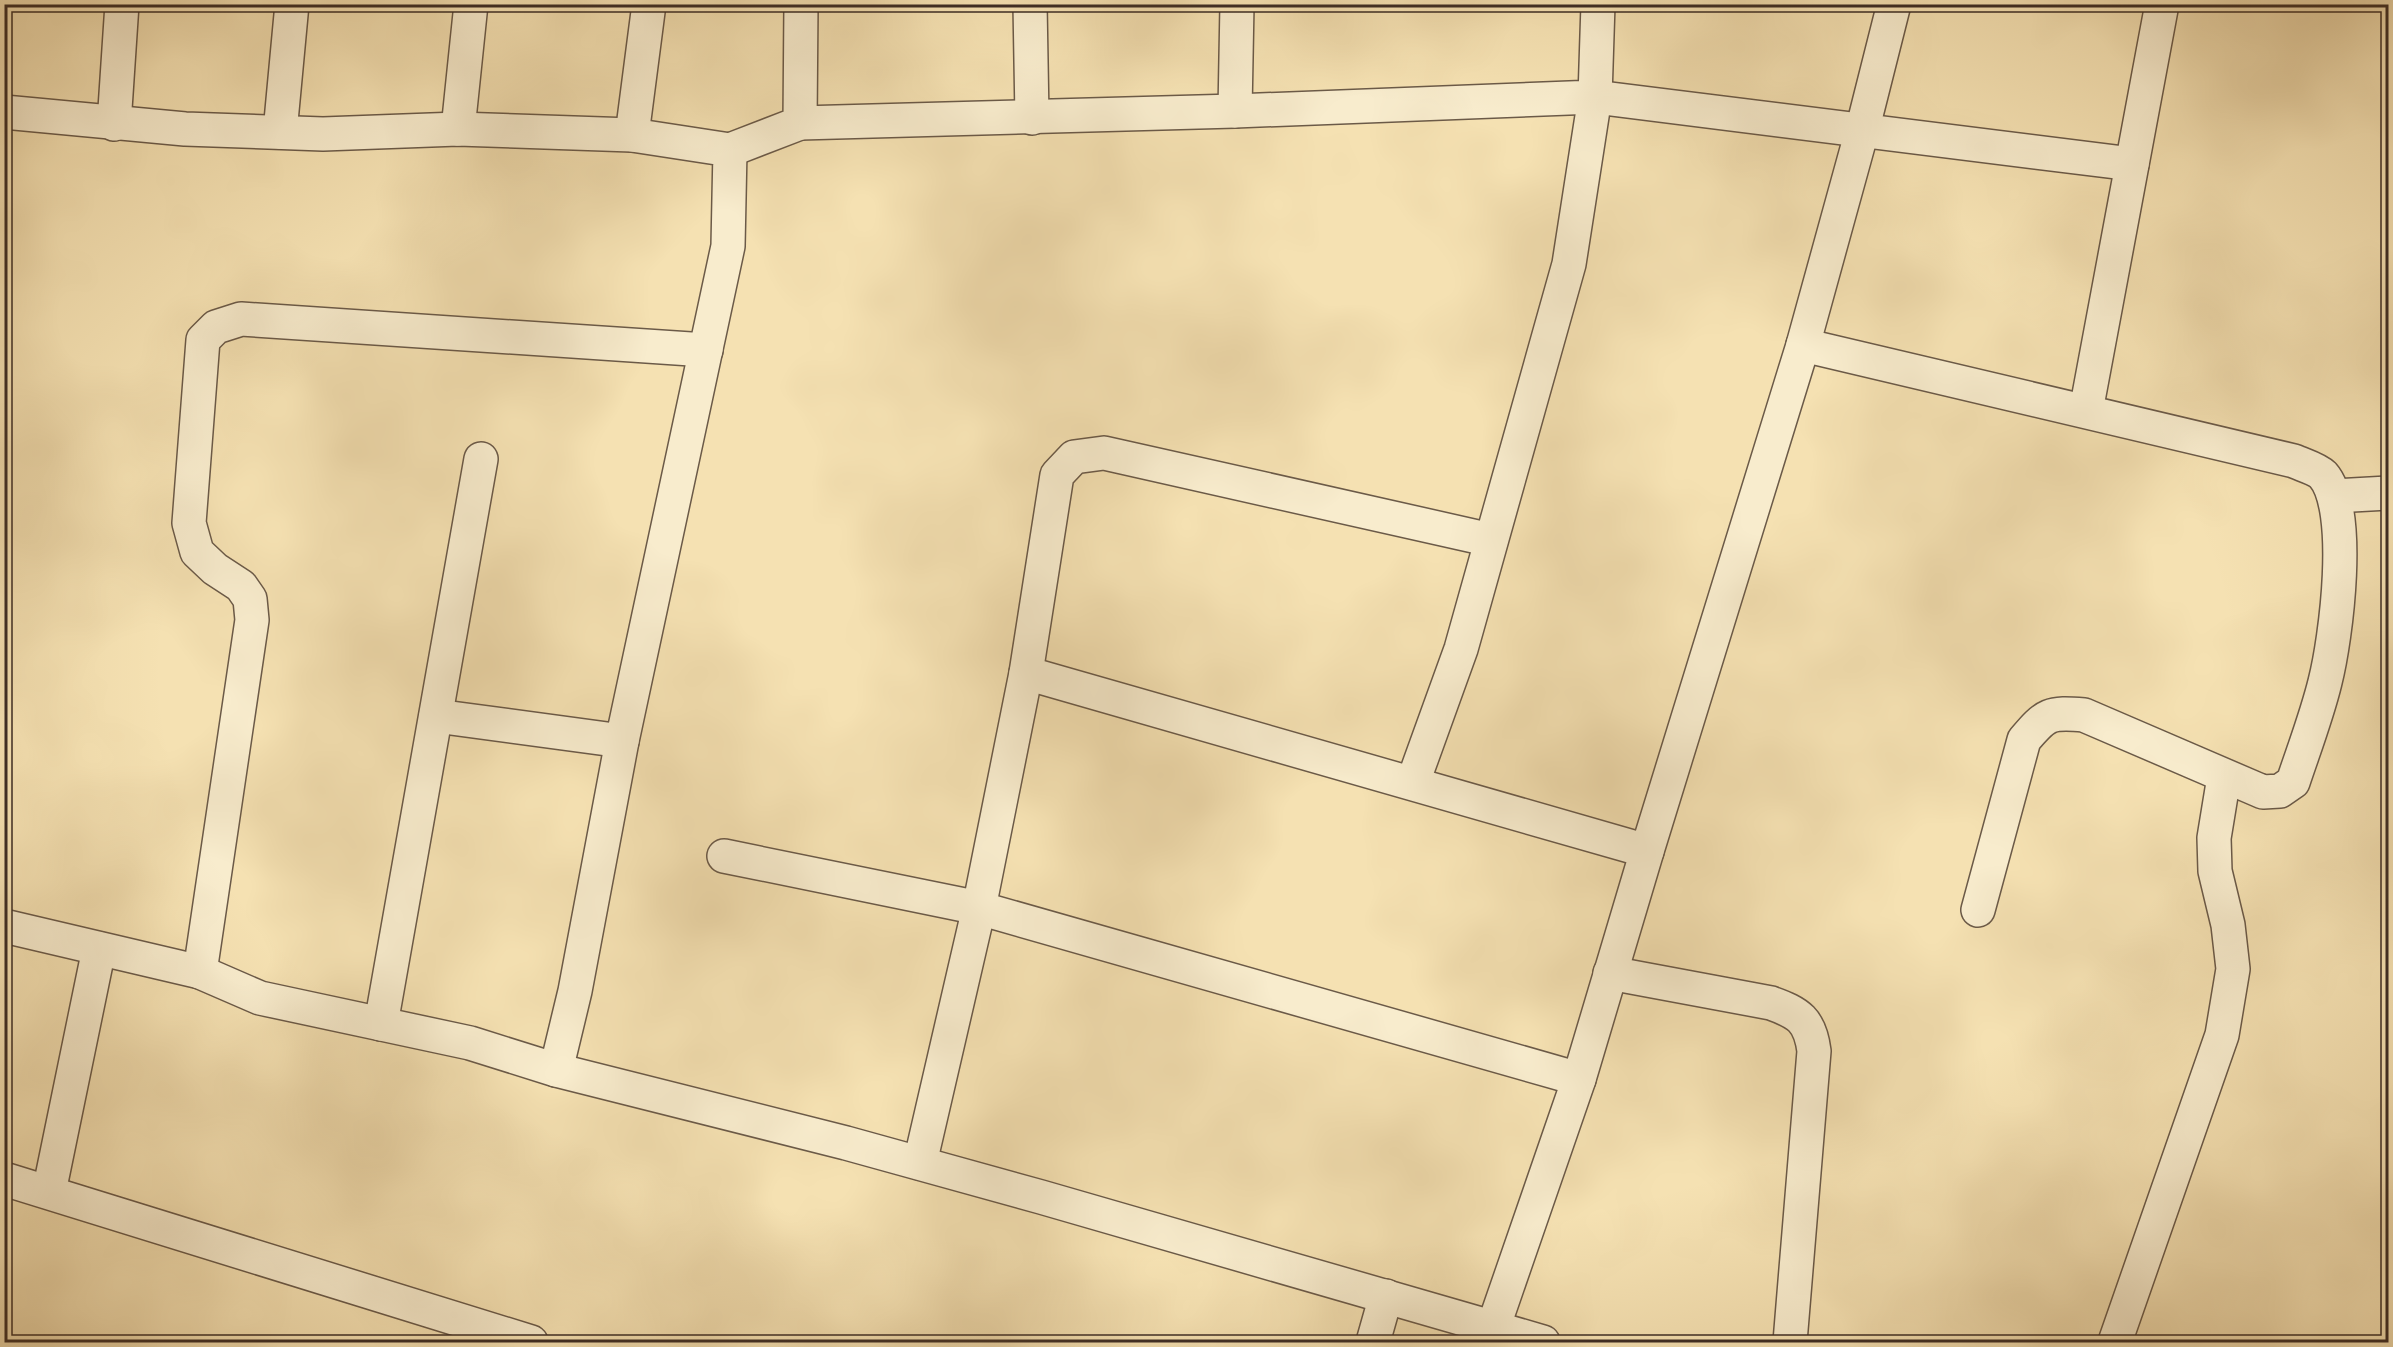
<svg xmlns="http://www.w3.org/2000/svg" width="2393" height="1347" font-family="'IM FELL English',serif">
<rect width="100%" height="100%" fill="#f5e1b2"/>
<filter id="stains"><feTurbulence type="fractalNoise" baseFrequency=".00333" numOctaves="4"/><feColorMatrix values="0 0 0 0 .2 0 0 0 0 .09 0 0 0 0 .02 0 0 0 .5 -.17"/></filter>
<radialGradient id="worn" r=".72"><stop offset=".6" stop-color="#630" stop-opacity="0"/><stop offset="1" stop-color="#630" stop-opacity=".3"/></radialGradient>
<g fill="none" stroke-linecap="round" stroke-linejoin="round">
<defs>
<g id="street">
<path d="M1030 4 1032 118"/>
<path d="M1235 111 1237 4"/>
<path d="M4 112 185 129 323 134 458 129 632 135 730 150 728 246 622 741 575 991 556 1070"/>
<path d="M800 123 1235 111 1595 97 1598 4"/>
<path d="M114 124 122 4"/>
<path d="M458 129 471 4"/>
<path d="M280 132 292 4"/>
<path d="M632 135 649 4"/>
<path d="M730 150 800 123 801 4"/>
<path d="M1803 345 2294 461C2303 465 2317 469 2323 475 2353 509 2336 639 2325 682 2317 715 2304 749 2293 782L2280 791 2263 792 2084 715C2049 712 2046 714 2024 740L1978 910"/>
<path d="M2086 411 2162 4"/>
<path d="M2334 496 2388 493"/>
<path d="M1026 673 1647 851"/>
<path d="M436 716 622 741"/>
<path d="M1413 782 1461 649 1569 264 1595 97 2132 164"/>
<path d="M724 856 979 908 1579 1079"/>
<path d="M4 926 200 972 260 998 470 1043 556 1070 846 1143 1041 1197 1543 1342"/>
<path d="M200 972 252 620 250 599 241 586 215 569 197 552 189 523 203 340 216 327 241 319 706 350"/>
<path d="M1610 973 1771 1003C1799 1013 1810 1020 1814 1051L1790 1342"/>
<path d="M381 1024 481 459"/>
<path d="M920 1163 979 908 1026 673 1057 475 1074 457 1104 453 1491 540"/>
<path d="M4 1179 531 1342"/>
<path d="M49 1192 99 949"/>
<path d="M1493 1328 1579 1079 1647 851 1803 345 1862 131 1894 4"/>
<path d="M1373 1342 1386 1296"/>
<path d="M2115 1342 2222 1035 2233 969 2228 925 2215 871 2214 838 2224 777"/>
</g>
</defs>
<use href="#street" stroke="#6b5a48" stroke-width="36"/>
<use href="#street" stroke="#f8eccd" stroke-width="33"/>
</g>
<rect width="2393" height="1347" fill="none" stroke="#f5e1b2" stroke-width="24"/>
<rect x="6" y="6" width="2381" height="1335" fill="none" stroke="#3d2d25" stroke-width="3"/>
<rect x="12" y="12" width="2369" height="1323" fill="none" stroke="#3d2d25" stroke-width="1.5"/>
<rect width="100%" height="100%" filter="url(#stains)"/>
<rect width="100%" height="100%" fill="url(#worn)"/>
</svg>
